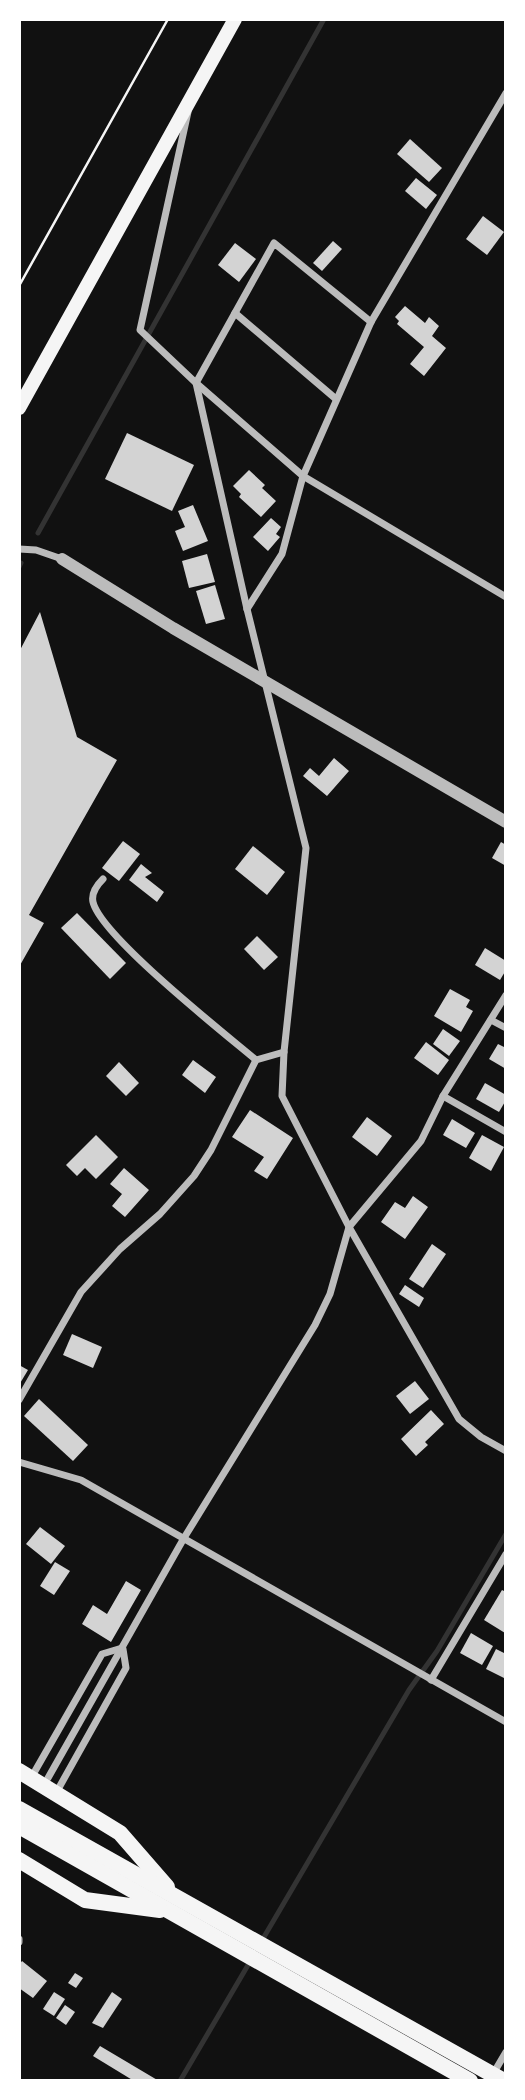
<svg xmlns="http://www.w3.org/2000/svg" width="525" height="2100" font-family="Quicksand,sans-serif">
<rect width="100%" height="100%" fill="#111"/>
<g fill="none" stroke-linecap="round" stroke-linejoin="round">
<g stroke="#333" stroke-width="5">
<path d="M38 533 324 19"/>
<path d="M19 567 21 563"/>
<path d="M261 1942 409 1690 437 1651 506 1534"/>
<path d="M180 2081 251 1960"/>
</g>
</g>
<g fill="#d3d3d3">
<path d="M410 139 442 168 429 182 397 154Z"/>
<path d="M416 178 437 195 426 209 405 191Z"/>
<path d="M483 216 504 232 487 255 466 239Z"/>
<path d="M333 241 342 249 322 271 313 263Z"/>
<path d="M235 243 256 259 239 282 218 265Z"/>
<path d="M405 306 425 323 429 317 439 326 432 336 446 348 424 376 410 364 424 347 397 324 399 321 395 317Z"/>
<path d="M127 433 194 465 172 511 105 479Z"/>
<path d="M249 470 265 485 262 488 276 501 261 517 239 497 241 494 233 486Z"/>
<path d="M193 505 208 541 183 551 175 531 185 527 178 511Z"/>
<path d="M271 518 281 527 276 534 280 537 268 551 253 537Z"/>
<path d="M207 554 215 582 189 588 182 561Z"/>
<path d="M215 585 225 619 206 624 196 591Z"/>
<path d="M40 612 77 737 117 760 29 915 44 923 19 967V652Z"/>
<path d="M334 758 349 771 327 796 303 776 310 768 319 776Z"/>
<path d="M123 841 140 854 119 881 102 868Z"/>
<path d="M501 842 506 845V866L492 858Z"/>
<path d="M253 846 285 872 267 895 235 869Z"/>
<path d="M141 864 152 873 145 877 164 892 157 902 129 880Z"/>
<path d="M77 913 126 963 110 979 61 928Z"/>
<path d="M257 936 278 957 264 970 244 949Z"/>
<path d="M485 948 506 961V970L500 980 475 965Z"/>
<path d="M450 989 470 1000 466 1007 473 1011 461 1032 434 1016Z"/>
<path d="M443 1029 460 1041 449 1056 433 1044Z"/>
<path d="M426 1042 449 1060 438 1075 414 1058Z"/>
<path d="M498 1044 506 1048V1069L489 1059Z"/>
<path d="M193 1060 216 1077 205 1093 182 1075Z"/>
<path d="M119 1062 139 1083 126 1096 106 1076Z"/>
<path d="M485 1083 506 1095V1100L499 1112 476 1099Z"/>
<path d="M250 1110 293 1138 267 1179 254 1171 264 1157 232 1137Z"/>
<path d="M367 1117 392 1136 377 1156 352 1137Z"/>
<path d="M452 1119 475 1133 466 1148 443 1135Z"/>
<path d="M96 1135 118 1157 96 1179 85 1168 77 1176 66 1165Z"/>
<path d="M482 1135 504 1147 491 1171 469 1158Z"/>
<path d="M124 1168 149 1190 125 1217 112 1206 122 1194 110 1184Z"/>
<path d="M413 1196 428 1207 405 1239 381 1222 395 1202 405 1208Z"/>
<path d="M432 1244 446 1254 423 1288 409 1279Z"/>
<path d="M405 1285 424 1298 419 1307 399 1294Z"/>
<path d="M72 1334 102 1347 93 1368 63 1355Z"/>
<path d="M19 1365 28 1370 19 1385Z"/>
<path d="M415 1381 429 1399 410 1414 396 1396Z"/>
<path d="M39 1399 88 1445 73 1461 24 1416Z"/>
<path d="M431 1410 444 1424 425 1442 428 1445 416 1456 401 1439Z"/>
<path d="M40 1527 65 1546 51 1564 26 1544Z"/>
<path d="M55 1562 70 1571 54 1595 40 1586Z"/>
<path d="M126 1581 141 1590 111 1642 82 1624 93 1605 107 1614Z"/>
<path d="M502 1590 506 1592 505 1633 484 1620Z"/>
<path d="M471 1633 493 1646 482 1665 460 1653Z"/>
<path d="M496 1649 506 1654V1679L486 1669Z"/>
<path d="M22 1961 47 1981 33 1998 19 1988V1965Z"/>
<path d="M75 1973 83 1978 76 1988 68 1983Z"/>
<path d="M54 1992 65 1999 54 2016 43 2009Z"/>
<path d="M112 1992 122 1999 103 2028 92 2023Z"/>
<path d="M65 2005 75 2012 66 2025 56 2018Z"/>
<path d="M100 2046 159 2081H134L93 2056Z"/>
</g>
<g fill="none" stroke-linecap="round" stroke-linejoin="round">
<path stroke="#f5f5f5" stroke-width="2.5" d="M19 286 168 19"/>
<g stroke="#bcbcbc" stroke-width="7">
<path d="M188 112 140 330 196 383 303 476 506 597"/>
<path d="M235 313 336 399"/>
<path d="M371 322 274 243 196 383 247 609 306 848 284 1052 282 1096 349 1227 459 1419 481 1437 506 1451"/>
<path d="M19 549 36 550 62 559"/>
<path d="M247 609 282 554 303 476 371 322 506 93"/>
<path d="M103 879C97 885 91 893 93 902 101 936 224 1033 256 1060"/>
<path d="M491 1020 506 1028"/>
<path d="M443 1096 506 1132"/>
<path d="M19 1400 81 1292 120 1249 160 1214 194 1176 211 1150 256 1060 284 1052"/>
<path d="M19 1462 81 1480 506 1722"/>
<path d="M431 1680 506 1554"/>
<path d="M31 1778 102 1654 122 1648"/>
<path d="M48 1778 184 1538 315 1325 330 1294 349 1227 421 1141 443 1096 506 995"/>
<path d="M56 1793 126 1668 123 1649"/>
<path d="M19 1939V1942"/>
<path d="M493 2074 506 2052"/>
</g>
<path stroke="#bcbcbc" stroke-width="12" d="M62 559 173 628 506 822"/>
<path stroke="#f5f5f5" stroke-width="14" d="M19 408 235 19"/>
<g stroke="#f5f5f5" stroke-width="16">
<path d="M19 1771 120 1833 167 1887"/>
<path d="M19 1809 504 2081"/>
<path d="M19 1826 470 2081"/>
<path d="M19 1860 85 1900 160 1910"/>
</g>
</g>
<rect width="525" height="2100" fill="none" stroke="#ffffff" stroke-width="42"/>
</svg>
